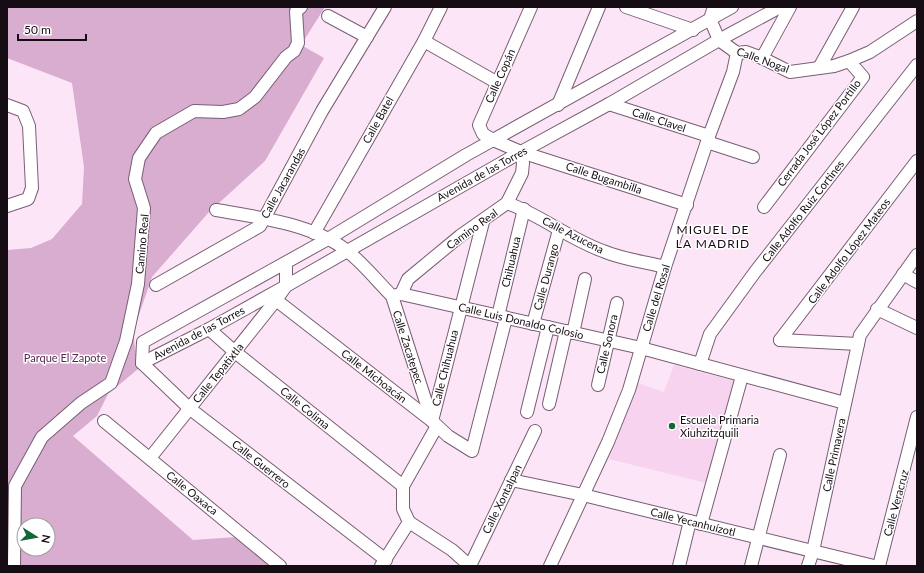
<svg xmlns="http://www.w3.org/2000/svg" width="924" height="573" font-family="Lato,sans-serif">
<rect width="100%" height="100%" fill="#fde5f8"/>
<path fill="#f7d3f0" d="M674 365 735 381 706 483 609 459 638 383 664 392Z"/>
<path fill="#d8add0" fill-rule="evenodd" d="M7 7H325L301 45 324 58 265 161 209 212 152 277 133 332 138 369 108 394 97 416 73 436 193 540 237 537 275 566H7V250L31 248 52 239 82 204 84 167 72 83 7 58ZM24 525H48V549H24Z"/>
<g fill="none" stroke-linecap="round" stroke-linejoin="round">
<defs>
<g id="minor">
<path d="M531 7 479 125 483 134 493 140 521 152 687 205"/>
<path d="M626 7 693 30"/>
<path d="M714 7 710 19 719 40 737 53 746 52 762 58 790 72 834 66 849 61 870 52 917 21"/>
<path d="M328 16 367 37"/>
<path d="M424 41 496 82"/>
<path d="M762 58 790 7"/>
<path d="M819 68 853 7"/>
<path d="M609 104 709 136"/>
<path d="M7 105 23 111 29 126 32 188 28 199 7 206"/>
<path d="M558 105 599 7"/>
<path d="M707 142 753 157"/>
<path d="M507 203C541 215 569 239 603 251 622 259 645 262 665 267"/>
<path d="M764 207 863 77 849 61"/>
<path d="M216 210C257 217 312 224 346 250 363 263 377 281 392 296L401 294 641 348 845 403"/>
<path d="M314 233 424 41 441 7"/>
<path d="M903 274 917 282"/>
<path d="M156 285 260 226 322 111 385 7"/>
<path d="M401 294 408 279 460 236 507 203 522 173 523 163 521 152"/>
<path d="M392 296 432 421"/>
<path d="M276 300 432 421 448 436 472 451 506 318"/>
<path d="M877 309 917 328"/>
<path d="M498 316 524 209"/>
<path d="M533 324 559 230"/>
<path d="M209 329 235 352 403 486"/>
<path d="M573 333 585 279"/>
<path d="M780 340 917 161"/>
<path d="M780 340 858 344"/>
<path d="M142 363 209 329 286 286 521 152 609 104 719 40 780 7"/>
<path d="M142 363 143 342 328 239 466 155 732 7"/>
<path d="M142 363 189 408 386 560"/>
<path d="M700 364 710 334 755 272 917 65"/>
<path d="M598 385 617 303"/>
<path d="M549 404 566 331"/>
<path d="M527 412 548 327"/>
<path d="M104 421 280 566"/>
<path d="M432 421 483 222"/>
<path d="M150 458 276 300 286 286V263"/>
<path d="M511 480 583 495 874 566"/>
<path d="M409 522 452 550 470 566"/>
<path d="M701 524 742 376"/>
<path d="M14 566 15 486 42 437 81 403 111 383 126 341 138 284 144 208 135 179 139 158 156 133 194 111 223 112 239 109 255 97 286 57 294 51 298 43 296 11 301 7"/>
<path d="M381 566 409 522 403 509V486L437 426"/>
<path d="M470 566 535 431"/>
<path d="M550 566 608 442 629 390 665 267 709 136 733 72 737 53"/>
<path d="M679 566 690 521"/>
<path d="M751 566 780 455"/>
<path d="M808 566 813 551 860 335 917 255"/>
<path d="M879 566 917 417"/>
</g>
</defs>
<use href="#minor" stroke="#785e73" stroke-width="14"/>
<use href="#minor" stroke="#fff" stroke-width="12"/>
</g>
<circle fill="#136637" stroke="#fff" stroke-width="1.5" cx="672" cy="426" r="4"/>
<g text-anchor="middle" stroke-width="3" stroke-linejoin="round" paint-order="stroke">
<g font-size="11" fill="#160c14" stroke="#fff">
<text transform="translate(763 60) rotate(20)" y="4">Calle Nogal</text>
<text transform="translate(500 76) rotate(-66)" y="4">Calle Copán</text>
<text transform="translate(378 120) rotate(-61)" y="4">Calle Batel</text>
<text transform="translate(659 120) rotate(18)" y="4">Calle Clavel</text>
<text transform="translate(819 133) rotate(-53)" y="4">Cerrada José López Portillo</text>
<text transform="translate(482 174) rotate(-29)" y="4">Avenida de las Torres</text>
<text transform="translate(604 178) rotate(18)" y="4">Calle Bugambilla</text>
<text transform="translate(283 183) rotate(-61)" y="4">Calle Jacarandas</text>
<text transform="translate(803 211) rotate(-52)" y="4">Calle Adolfo Ruiz Cortines</text>
<text transform="translate(472 229) rotate(-36)" y="4">Camino Real</text>
<text transform="translate(573 235) rotate(27)" y="4">Calle Azucena</text>
<text transform="translate(142 244) rotate(-85)" y="4">Camino Real</text>
<text transform="translate(849 251) rotate(-53)" y="4">Calle Adolfo López Mateos</text>
<text transform="translate(511 262) rotate(-77)" y="4">Chihuahua</text>
<text transform="translate(546 277) rotate(-75)" y="4">Calle Durango</text>
<text transform="translate(656 298) rotate(-73)" y="4">Calle del Rosal</text>
<text transform="translate(521 321) rotate(13)" y="4">Calle Luis Donaldo Colosio</text>
<text transform="translate(199 333) rotate(-28)" y="4">Avenida de las Torres</text>
<text transform="translate(607 344) rotate(-77)" y="4">Calle Sonora</text>
<text transform="translate(408 347) rotate(72)" y="4">Calle Zacatepec</text>
<text transform="translate(445 368) rotate(-76)" y="4">Calle Chihuahua</text>
<text transform="translate(218 373) rotate(-51)" y="4">Calle Tepatixtla</text>
<text transform="translate(374 376) rotate(38)" y="4">Calle Michoacán</text>
<text transform="translate(305 408) rotate(39)" y="4">Calle Colima</text>
<text transform="translate(834 455) rotate(-78)" y="4">Calle Primavera</text>
<text transform="translate(261 464) rotate(38)" y="4">Calle Guerrero</text>
<text transform="translate(192 493) rotate(39)" y="4">Calle Oaxaca</text>
<text transform="translate(502 499) rotate(-64)" y="4">Calle Xontalpan</text>
<text transform="translate(896 503) rotate(-75)" y="4">Calle Veracruz</text>
<text transform="translate(693 522) rotate(14)" y="4">Calle Yecanhuízotl</text>
</g>
<g font-size="11" fill="#5b2654" stroke="#fff">
<text x="65" y="362">Parque El Zapote</text>
</g>
<g font-size="11" fill="#160c14" stroke="#fff" text-anchor="start">
<text x="680" y="424">Escuela Primaria<tspan x="680" dy="13">Xiuhzitzquili</tspan></text>
</g>
<g font-size="12" letter-spacing="1" fill="#160c14" stroke="#fff">
<text x="713" y="234">MIGUEL DE<tspan x="713" dy="14">LA MADRID</tspan></text>
</g>
</g>
<rect width="924" height="573" fill="none" stroke="#160c14" stroke-width="16"/>
<g transform="translate(36 537) rotate(101)"><circle r="19" fill="#ffffff" stroke="#a29ea1"/>
<path d="M0-3L7 15L0 10L-7 15Z" fill="#136637"/>
<text y="-6" font-size="11" font-weight="bold" text-anchor="middle" fill="#160c14">N</text>
</g>
<path d="M18 34v6h68v-6" fill="none" stroke="#160c14" stroke-width="2"/>
<text x="24" y="34" font-size="12" fill="#160c14" stroke="#ffffff" stroke-width="3" paint-order="stroke">50 m</text>
</svg>
